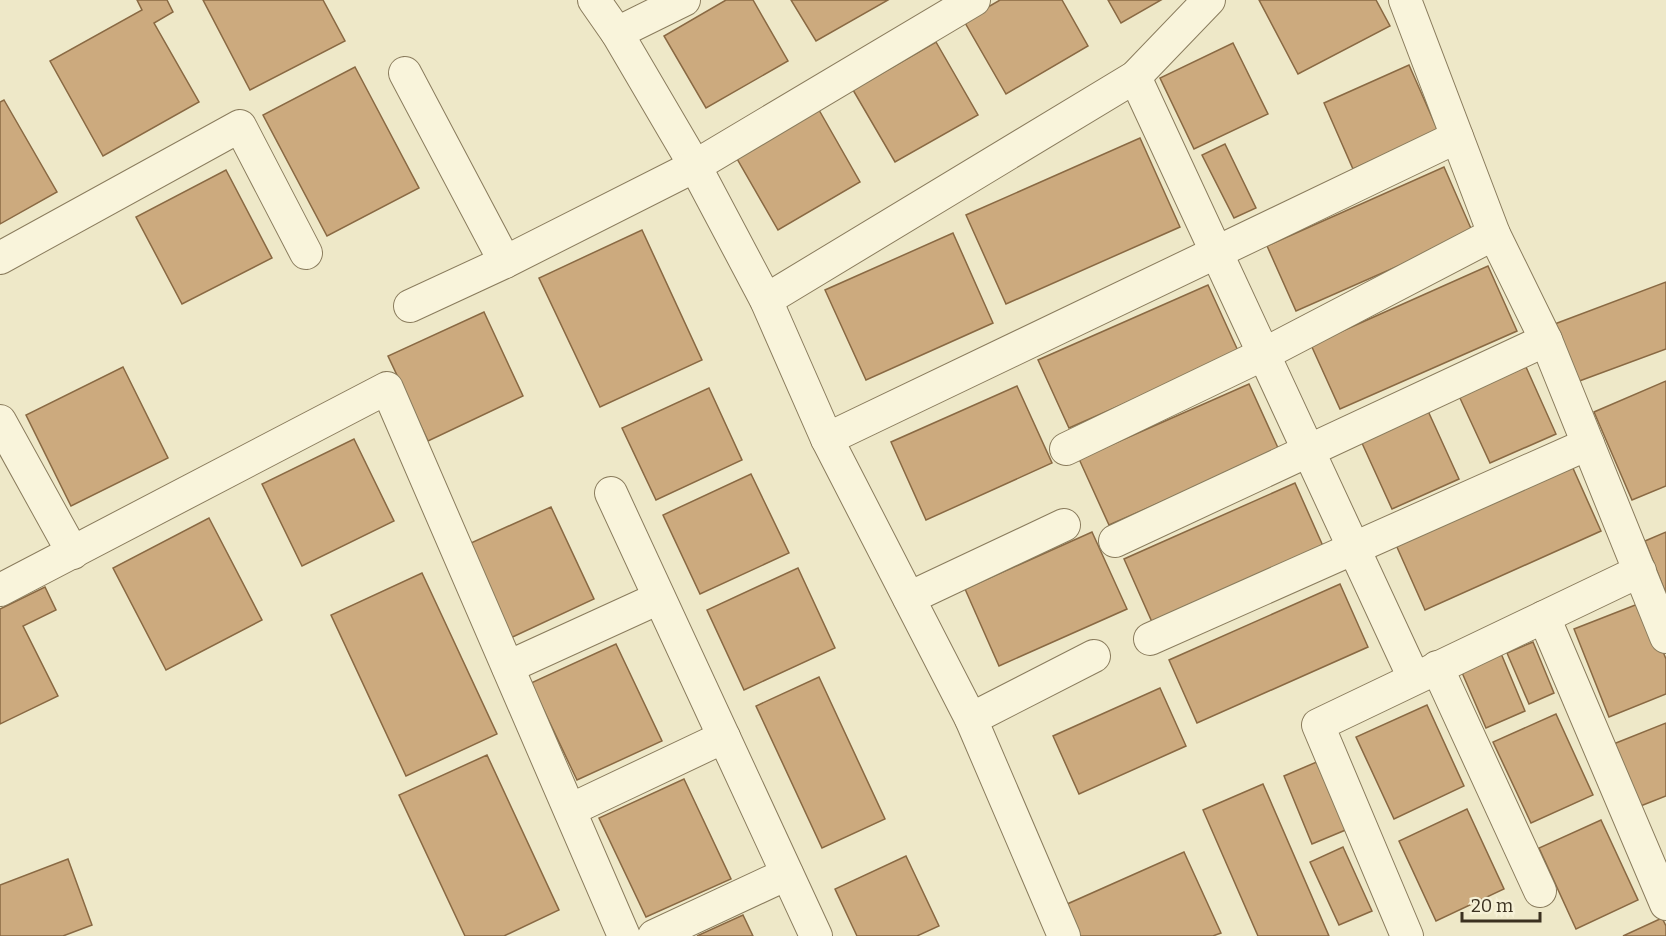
<svg xmlns="http://www.w3.org/2000/svg" width="1666" height="936" font-family="Bitter,serif">
<rect width="100%" height="100%" fill="#eee8c8"/>
<g fill="#ccaa7e" stroke="#896943" stroke-width="1.5">
<path d="M137 0H167L173 12 154 23 199 102 103 156 50 61 142 10Z"/>
<path d="M203 0H323L345 41 250 90Z"/>
<path d="M726 0H753L788 61 706 108 664 36Z"/>
<path d="M791 0H888L816 41Z"/>
<path d="M1000 0H1062L1088 46 1006 94 964 21Z"/>
<path d="M1108 0H1161L1121 23Z"/>
<path d="M1259 0H1376L1390 26 1298 74Z"/>
<path d="M936 42 978 115 895 162 853 90Z"/>
<path d="M1233 43 1268 114 1194 149 1160 78Z"/>
<path d="M1409 65 1438 131 1353 169 1324 103Z"/>
<path d="M355 67 419 188 327 236 263 115Z"/>
<path d="M4 100 57 192 0 224V102Z"/>
<path d="M819 110 860 182 778 230 736 157Z"/>
<path d="M1140 138 1180 227 1006 304 966 215Z"/>
<path d="M1225 144 1256 208 1234 218 1202 155Z"/>
<path d="M1444 167 1473 233 1296 311 1267 246Z"/>
<path d="M226 170 272 258 182 304 136 217Z"/>
<path d="M642 230 702 360 600 407 539 278Z"/>
<path d="M953 233 993 323 866 380 825 290Z"/>
<path d="M1488 266 1517 331 1340 409 1311 345Z"/>
<path d="M1666 282V349L1574 383 1552 325Z"/>
<path d="M1208 285 1239 353 1069 428 1038 360Z"/>
<path d="M484 312 523 396 428 441 388 356Z"/>
<path d="M123 367 168 458 71 506 26 415Z"/>
<path d="M1526 367 1556 434 1490 463 1459 396Z"/>
<path d="M1666 381V486L1632 500 1594 412Z"/>
<path d="M1249 384 1279 450 1109 525 1079 459Z"/>
<path d="M1017 386 1052 463 926 520 891 442Z"/>
<path d="M709 388 742 460 656 500 622 428Z"/>
<path d="M1428 411 1459 479 1392 509 1361 441Z"/>
<path d="M354 439 394 521 302 566 262 484Z"/>
<path d="M1572 466 1601 531 1425 610 1396 545Z"/>
<path d="M751 474 789 553 700 594 663 515Z"/>
<path d="M1295 483 1323 546 1152 622 1124 559Z"/>
<path d="M551 507 594 599 506 640 462 547Z"/>
<path d="M209 518 262 620 166 670 113 568Z"/>
<path d="M1092 532 1127 609 999 666 965 589Z"/>
<path d="M1666 532V594L1645 541Z"/>
<path d="M798 568 835 648 744 690 707 610Z"/>
<path d="M422 573 497 734 406 776 331 615Z"/>
<path d="M1340 584 1368 647 1197 723 1169 660Z"/>
<path d="M45 587 56 610 23 626 58 696 0 724V609Z"/>
<path d="M1643 602 1666 659V694L1609 717 1574 629Z"/>
<path d="M1533 642 1554 693 1529 704 1507 653Z"/>
<path d="M616 644 662 741 577 780 531 683Z"/>
<path d="M1500 651 1525 711 1486 728 1460 668Z"/>
<path d="M819 677 885 819 822 848 756 706Z"/>
<path d="M1160 688 1186 746 1079 794 1053 736Z"/>
<path d="M1427 705 1464 786 1394 819 1356 737Z"/>
<path d="M1556 714 1593 795 1531 823 1493 742Z"/>
<path d="M1666 723V796L1638 807 1611 745Z"/>
<path d="M487 755 559 910 504 936H465L399 795Z"/>
<path d="M1319 761 1348 829 1312 844 1284 776Z"/>
<path d="M684 779 731 879 646 917 599 818Z"/>
<path d="M1263 784 1329 936H1258L1203 810Z"/>
<path d="M1467 809 1504 889 1436 921 1399 841Z"/>
<path d="M1601 820 1638 900 1576 929 1539 848Z"/>
<path d="M1343 847 1372 911 1339 925 1310 862Z"/>
<path d="M1184 852 1221 933 1213 936H1078L1065 905Z"/>
<path d="M906 856 939 926 917 936H857L835 889Z"/>
<path d="M68 859 92 925 63 936H0V885Z"/>
<path d="M743 915 753 936H697Z"/>
<path d="M1662 918 1666 926V936H1623Z"/>
</g>
<g fill="none" stroke-linecap="round" stroke-linejoin="round">
<defs>
<g id="minor">
<path d="M594 0 617 33 695 166 766 300 827 439 971 719 1064 936"/>
<path d="M1405 0 1494 234 1546 340 1666 637"/>
<path d="M617 33 684 0"/>
<path d="M405 73 505 262"/>
<path d="M1135 77 1414 678"/>
<path d="M0 258 240 126 306 253"/>
<path d="M766 300 1135 77 1209 0"/>
<path d="M410 306 505 262 695 166 974 0"/>
<path d="M0 421 73 553"/>
<path d="M827 439 1457 137"/>
<path d="M1066 449 1264 354 1494 234"/>
<path d="M611 493 816 936"/>
<path d="M1115 541 1546 340"/>
<path d="M0 590 387 388 624 936"/>
<path d="M909 598 1064 525"/>
<path d="M1544 617 1666 904"/>
<path d="M1150 639 1588 444"/>
<path d="M508 667 659 598"/>
<path d="M1437 667 1540 891"/>
<path d="M971 719 1094 656"/>
<path d="M570 810 724 737"/>
<path d="M654 936 787 874"/>
<path d="M1407 936 1318 725 1640 571"/>
</g>
</defs>
<use href="#minor" stroke="#8a7c5d" stroke-width="34"/>
<use href="#minor" stroke="#f9f4db" stroke-width="32"/>
</g>
<path d="M1462 912v9h78v-9" fill="none" stroke="#3b3120" stroke-width="3"/>
<text x="1471" y="912" font-size="18" fill="#3b3120" stroke="#f6f1d7" stroke-width="4.5" paint-order="stroke">20 m</text>
</svg>
